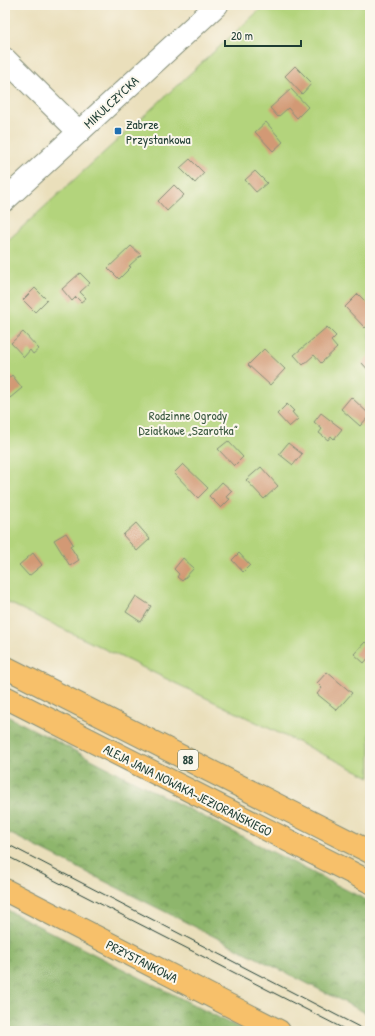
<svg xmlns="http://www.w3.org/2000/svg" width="375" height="1036" font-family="'Patrick Hand',sans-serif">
<defs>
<pattern id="forest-crowns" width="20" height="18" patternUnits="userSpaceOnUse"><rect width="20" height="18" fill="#8eb66c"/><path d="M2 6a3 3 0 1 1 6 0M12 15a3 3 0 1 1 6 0" fill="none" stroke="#73955a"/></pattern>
</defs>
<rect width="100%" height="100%" fill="#fbf7ec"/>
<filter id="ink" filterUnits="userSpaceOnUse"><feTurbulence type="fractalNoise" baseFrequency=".025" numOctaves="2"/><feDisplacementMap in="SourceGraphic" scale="8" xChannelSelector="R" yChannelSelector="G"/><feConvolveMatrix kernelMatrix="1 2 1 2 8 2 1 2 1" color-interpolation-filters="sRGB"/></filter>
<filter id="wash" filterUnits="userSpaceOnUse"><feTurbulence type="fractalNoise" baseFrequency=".012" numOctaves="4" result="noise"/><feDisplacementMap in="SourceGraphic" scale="16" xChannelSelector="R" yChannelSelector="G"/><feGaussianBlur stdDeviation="0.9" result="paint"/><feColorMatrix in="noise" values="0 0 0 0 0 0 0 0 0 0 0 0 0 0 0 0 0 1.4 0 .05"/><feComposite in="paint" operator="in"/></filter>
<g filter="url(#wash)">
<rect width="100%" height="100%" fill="#eadfbb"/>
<g fill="url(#forest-crowns)" stroke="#567a50">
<path d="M5 715 370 902V1015L5 831Z"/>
<path d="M5 909 245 1031H5Z"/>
</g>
<path fill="#b3d47c" stroke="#698858" d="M265 5H370V777L5 601V243Z"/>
<g id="blocks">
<g fill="#d29975">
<path d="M295 66 312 83 302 94 285 76Z"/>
<path d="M291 89 308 107 297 118 288 108 278 117 270 108Z"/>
<path d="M266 122 283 142 273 151 255 132Z"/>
<path d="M190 159 204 173 195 183 180 168Z"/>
<path d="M255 171 267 183 256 192 245 180Z"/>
<path d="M174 185 184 195 167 211 158 201Z"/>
<path d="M131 246 141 255 129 266 131 267 119 279 108 268Z"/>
<path d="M80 273 90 283 80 292 86 298 81 302 76 297 72 301 62 289Z"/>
<path d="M35 288 47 300 35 312 23 300Z"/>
<path d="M358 294 370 306V323L365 328 345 307Z"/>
<path d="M327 327 336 336 331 341 337 348 321 363 314 355 303 365 294 355Z"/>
<path d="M23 332 39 349 33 354 30 350 24 357 11 343Z"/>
<path d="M264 349 285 369 270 385 248 365Z"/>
<path d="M370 355V372L362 363Z"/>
<path d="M12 375 22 388 10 398 5 391V381Z"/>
<path d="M351 397 370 415 360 426 341 409Z"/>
<path d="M287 404 294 411 292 412 298 419 289 427 277 414Z"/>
<path d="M321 413 342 429 334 439 331 436 328 440 319 433 322 429 314 422Z"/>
<path d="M228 441 243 457 234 466 218 449Z"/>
<path d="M288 443 302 454 293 465 279 454Z"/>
<path d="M183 464 208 488 198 498 174 473Z"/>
<path d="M261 467 278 486 264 499 246 480Z"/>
<path d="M222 482 232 491 226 497 230 499 221 508 209 496Z"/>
<path d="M136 523 150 539 137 551 123 535Z"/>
<path d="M66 533 73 544 70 546 79 560 70 566 54 540Z"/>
<path d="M33 553 42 565 29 576 19 565Z"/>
<path d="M239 553 250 565 243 572 232 560Z"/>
<path d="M183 558 194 568 182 581 177 577 179 574 174 569Z"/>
<path d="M136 596 151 606 141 622 126 612Z"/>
<path d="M365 642 370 646V656L364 663 354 654Z"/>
<path d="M327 672 352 693 337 710 317 694 322 688 317 683Z"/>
</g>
</g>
</g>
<g filter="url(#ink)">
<use href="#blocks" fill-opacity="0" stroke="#848e78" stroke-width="1"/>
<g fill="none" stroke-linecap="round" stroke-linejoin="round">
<defs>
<g id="minor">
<path d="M5 59 79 132"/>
<path d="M5 200 217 5"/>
</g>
<g id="major">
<path d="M5 667 370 852"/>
<path d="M5 697 370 882"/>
<path d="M5 890 279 1031"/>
</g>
</defs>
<use href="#minor" stroke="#848e78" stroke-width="24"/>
<use href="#major" stroke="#848e78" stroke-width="24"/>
<use href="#minor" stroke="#fff" stroke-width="22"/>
<use href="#major" stroke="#f7c06b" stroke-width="22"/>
<g stroke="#1f3d34" stroke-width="1">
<path d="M5 843 367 1031"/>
<path d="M5 855 348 1031"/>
</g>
</g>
</g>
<rect fill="#1f6fb2" stroke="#fbf7ec" stroke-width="1.5" x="114" y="127" width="8" height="8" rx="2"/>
<g text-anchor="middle" stroke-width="4" stroke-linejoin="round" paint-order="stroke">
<rect fill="#fbf7ec" stroke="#61756b" stroke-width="1" x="178" y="750" width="20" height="20" rx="3"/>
<g font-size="12" font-weight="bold" fill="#1f3d34">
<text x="188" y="764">88</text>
</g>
<g font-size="13" fill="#1f3d34" stroke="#fbf7ec">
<text transform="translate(111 102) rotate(-43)" y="5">MIKULCZYCKA</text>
<text transform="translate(188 790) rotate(27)" y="5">ALEJA JANA NOWAKA-JEZIORAŃSKIEGO</text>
<text transform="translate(142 961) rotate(27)" y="5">PRZYSTANKOWA</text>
</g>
<g font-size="13" fill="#1f3d34" stroke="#fbf7ec" text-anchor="start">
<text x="126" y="129">Zabrze<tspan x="126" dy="15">Przystankowa</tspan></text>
</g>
<g font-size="13" fill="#3d5b42" stroke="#fbf7ec">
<text x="188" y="420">Rodzinne Ogrody<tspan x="188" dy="15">Działkowe „Szarotka”</tspan></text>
</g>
</g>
<rect width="375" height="1036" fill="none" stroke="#fbf7ec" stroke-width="20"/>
<path d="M225 40v6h76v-6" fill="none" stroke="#1f3d34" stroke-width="2"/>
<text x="231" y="40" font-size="12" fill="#1f3d34" stroke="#fbf7ec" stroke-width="3" paint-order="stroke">20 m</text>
</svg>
